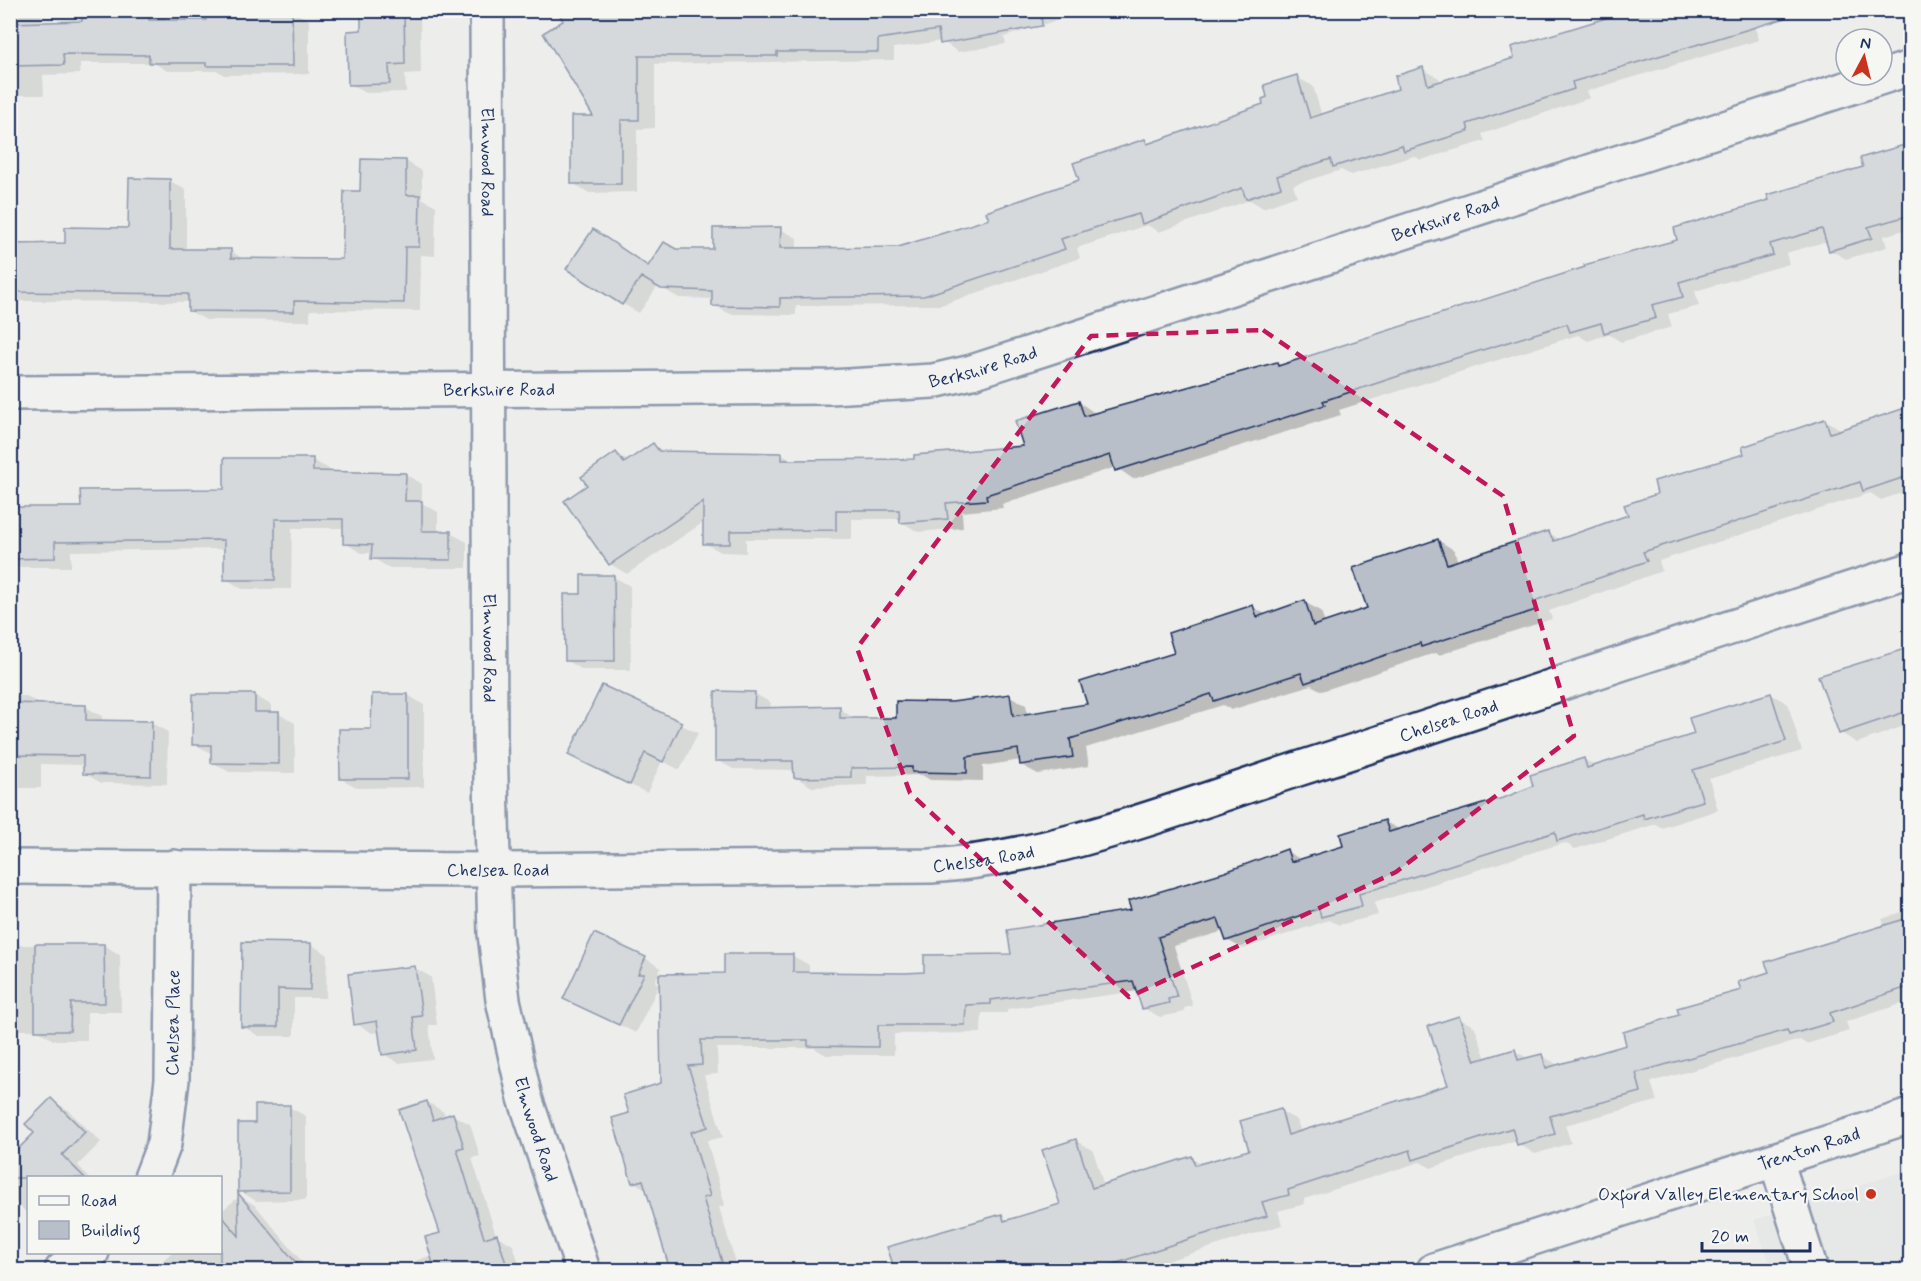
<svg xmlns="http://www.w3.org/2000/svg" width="1921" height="1281" font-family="Mynerve,sans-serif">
<rect width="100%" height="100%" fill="#edeeec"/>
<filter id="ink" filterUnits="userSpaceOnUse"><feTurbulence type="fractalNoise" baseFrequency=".0167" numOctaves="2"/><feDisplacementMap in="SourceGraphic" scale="12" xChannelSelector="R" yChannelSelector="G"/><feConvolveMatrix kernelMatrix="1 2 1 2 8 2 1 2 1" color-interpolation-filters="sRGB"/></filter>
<g filter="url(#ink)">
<path fill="#dde0e1" d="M1910 1169V1270H1772L1754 1220Z"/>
<g fill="#0003">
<path d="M10 10H35L42 14V24L83 23V10H160L165 14V22H207L292 11 309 20V74L224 75 218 71H167L154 63H80V74L43 75 44 95H14L10 93Z"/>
<path d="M362 10H420L421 73 405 74 406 92 366 93 349 84 362 32Z"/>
<path d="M690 10H1065L1067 17 1004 37 1006 44 958 52 942 41 894 48V60L655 64V128L637 129V192L589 193 572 183 596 117 545 34Z"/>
<path d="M1632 10H1805L1755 26 1759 40 1587 91 1590 98 1482 134 1485 141 1421 160 1414 156 1351 175 1341 170 1293 185 1297 196 1263 208 1250 200 1159 232 1147 225 1132 230 1077 248 1080 258 941 305 796 306V315L730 314 713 305V299L679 298 658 286 639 313 623 304 594 231 650 267 676 250H715L780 229 797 238V249L898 248 990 220 1081 181 1145 141 1152 144 1265 105 1296 77 1313 86 1322 116 1400 90 1422 69 1439 78 1440 82 1516 59Z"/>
<path d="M1910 144V228L1884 236 1887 247 1846 259 1830 250 1828 241 1786 253 1789 264 1695 291 1699 306 1668 314 1672 327 1621 342 1608 334 1588 341 1578 335 1339 410 1341 415 1133 479 1116 467 1002 504 1003 508 962 512 963 528 918 532 902 522 901 519H852V539H746V553L721 552 704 543V522L627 574 610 564 566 501 589 486 616 454 629 461 653 445 667 453 781 454 793 461H916L1025 448 1079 402 1096 414 1277 363 1282 366 1679 241 1771 201 1865 168Z"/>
<path d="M362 160 406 161 422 171V198L436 206 435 256 421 255 420 311 310 310V321L206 320 189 311V302L10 301V245L66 244 130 229 170 181 186 190V251H231L245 260H344L361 193Z"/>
<path d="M1910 410V490L1881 500 1870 493 1659 561 1662 571 1549 611 1552 619 1439 655 1435 653 1322 691 1311 685 1231 710 1223 705 1086 748 1089 766 1038 774 1021 765V760L983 766V781L930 780 922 775 867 776V785L812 787 795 777V770L733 769 716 760 754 693 771 703 770 709 839 708 856 720 898 719 952 704 1010 696 1026 705 1028 715 1089 705 1253 607 1267 615 1304 602 1321 611 1325 624 1369 609 1438 540 1454 550 1458 562 1547 532 1561 540 1630 516 1659 495 1825 420 1842 430Z"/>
<path d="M312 460 329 469V473L405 474 422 484V503L438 512V533H450L467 542V568H389L373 558V553H361L345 543V528H292L291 589H242L226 579V549L71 551V567H10V509L82 508 226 490Z"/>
<path d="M614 577 630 586 631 670H583L566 660 582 596Z"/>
<path d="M1910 648V724L1857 743 1841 733Z"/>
<path d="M603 687 698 733 680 770 662 761 647 793 570 755Z"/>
<path d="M1771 694 1788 704 1802 751 1709 779 1718 810 1662 828 1656 824 1575 849 1565 843 1537 851 1374 903 1378 915 1339 925 1329 920 1243 949 1227 940 1224 931 1174 946 1193 1006 1184 1008 1185 1012 1160 1017 1143 1008 1138 991 1007 1009V1013H982L981 1033 894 1034V1055H826L814 1048H717L718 1074 704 1075 723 1137 707 1141 725 1205 719 1207 738 1270H672L647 1190 634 1182 631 1114 663 1084 726 975 793 956 809 965V974L926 973 1012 956 1286 851 1302 860 1345 847 1385 822 1401 830 1506 799 1535 787 1584 759 1596 767 1696 735Z"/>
<path d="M254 695 271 705V714H279L295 723V773L229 772 212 762V754L194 744Z"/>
<path d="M408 695 424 705V787L358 788 341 779 373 731Z"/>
<path d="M10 696H25L42 705 86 707 102 716V722L151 723 168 732 167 784 101 783 84 773 85 765 41 764V788H10Z"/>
<path d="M1910 909V1001L1846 1022 1849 1031 1806 1044 1800 1040 1651 1082 1657 1101 1565 1125 1571 1143 1535 1154 1519 1144 1517 1140 1431 1168 1420 1162 1304 1199 1305 1204 1278 1211 1282 1225 1138 1270H860L893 1261 1001 1216 1010 1221 1062 1205 1076 1141 1093 1150 1104 1186 1192 1158 1203 1164 1251 1151 1280 1111 1297 1120 1301 1133 1450 1086 1459 1018 1475 1027 1486 1059 1515 1051 1529 1059 1541 1055 1558 1065 1628 1046 1681 1016 1743 991 1771 973 1885 927 1882 919Z"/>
<path d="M10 940 19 945H104L120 955 121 1012H87V1040H53L37 1030H10Z"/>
<path d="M310 944 327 954 326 998H294V1036H259L242 1026Z"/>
<path d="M645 958 661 968 655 982 659 985 636 1033 565 998Z"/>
<path d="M415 968 431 977 437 1025H429L433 1059 399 1063 383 1054 380 1032 372 1033 356 1024Z"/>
<path d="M52 1100 68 1110 101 1142 78 1165 89 1178H28V1214L10 1197V1159L36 1133Z"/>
<path d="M427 1102 444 1112 445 1117 453 1115 470 1124 480 1156 472 1158 496 1235 513 1245 521 1270H418L415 1261 432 1255 442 1234Z"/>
<path d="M289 1107 306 1116V1200L256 1201 240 1191 257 1125Z"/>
<path d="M240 1196 256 1206 309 1270H166L160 1263 172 1252H220V1212Z"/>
</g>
<g fill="#b9bfc8" stroke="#1b2f5e" stroke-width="1.5">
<path d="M82 10H149V20H206V10H292L293 66H206V63H149V55L63 54 64 65 10 66V23L82 21Z"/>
<path d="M361 10H404L405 64 389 65 390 84 348 85 347 31 361 30Z"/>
<path d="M557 10H1041L1042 26 940 44 938 30 878 39V52H777V56H639V120H621V184H571V116H593L543 33 563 21Z"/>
<path d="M1632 10H1785L1786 18 1572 82 1574 89 1467 124 1469 131 1404 151 1402 145 1333 167 1331 159 1277 176 1281 187 1246 199 1242 188 1142 224 1139 214 1115 221 1061 239 1065 249 924 296 780 298V307L712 306V291L661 289 641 277 622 305 566 269 593 229 648 266 664 242 676 249H713V228L781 227 780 248 898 247 989 219 986 212 1079 180 1073 163 1145 139 1147 144 1263 104 1262 99 1267 97 1264 85 1297 75 1310 118 1398 89 1395 76 1423 67 1428 85 1514 58 1511 47Z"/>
<path d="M1911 143V215L1868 227 1872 238 1829 251 1822 229 1770 244 1773 255 1679 282 1683 297 1652 305 1656 318 1604 333 1601 323 1570 332 1567 324 1417 370 1323 401 1325 405 1115 471 1110 455 986 495 987 500 946 503 948 519 900 523 899 510H836V530L730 531V544H703V502L609 565 564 501 587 485 581 477 616 452 624 463 653 443 659 451 782 453V460L914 459V455L1023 446 1015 421 1079 401 1084 416 1277 362 1278 366 1585 267 1584 265 1677 240 1674 228 1769 200 1767 195 1863 167 1860 158Z"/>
<path d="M361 159 406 160V195H420L419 247H405L404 303 294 301V312L188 311V294L10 292V244L65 243V227L128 228 129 178 170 179V249H231V258L342 259 344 191H360Z"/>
<path d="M1911 406V475L1863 491 1860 482 1643 552 1647 561 1534 601 1536 610 1421 647 1420 643 1305 683 1301 673 1214 701 1211 694 1070 739 1073 757 1020 765 1018 749 967 757V773L912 772V767L851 768V777L794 778 793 761H715V691L755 692 754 708 840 706V718H896V701L952 702 1010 694 1013 716 1087 704 1080 682 1174 653 1168 633 1253 605 1257 617 1305 600 1313 626 1367 608 1353 568 1438 539 1447 564 1548 531 1554 541 1628 515 1624 505 1657 494 1654 481 1744 454 1742 447 1825 419 1830 433Z"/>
<path d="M224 458H313V471L406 473 405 501H422V531H451V560L371 559 372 545 343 544V519H275V580H224V540L55 542V558L10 559V507H81L80 490 224 489Z"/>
<path d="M581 575H614L615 661H565L564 594H581Z"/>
<path d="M1911 647V710L1839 734 1818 676Z"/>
<path d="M602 685 682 722 663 762 645 753 630 785 568 755Z"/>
<path d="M1771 693 1786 741 1693 770 1703 801 1644 819 1643 814 1557 841 1555 832 1520 843 1359 894 1362 906 1321 917 1319 909 1226 941 1218 919 1158 937 1177 997 1168 999 1169 1003 1142 1009 1133 981 991 1000V1004L966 1005 965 1025H878V1047L808 1046V1040H701L702 1065 688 1066 708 1127 691 1132 710 1196 703 1198 722 1262 693 1270H670L643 1180 632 1183 612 1118 629 1113 623 1095 661 1083 659 974 724 973V954H793V972L905 973 924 972V955L1011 954 1007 930 1131 910 1128 901 1225 872 1287 849 1291 862 1343 846 1340 834 1385 820 1389 832 1506 797 1533 786 1530 775 1584 758 1587 768 1694 734 1689 718Z"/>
<path d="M193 694H255V712H279V764L211 763V745H192Z"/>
<path d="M372 694H408V779H340L339 729H371Z"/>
<path d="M10 703 86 705V720L152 721 151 776 83 774V756L10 755Z"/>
<path d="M1911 917V986L1830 1013 1833 1022 1789 1035 1787 1030 1636 1073 1641 1092 1550 1116 1555 1134 1517 1145 1512 1128 1413 1160 1410 1150 1288 1190 1289 1195 1262 1202 1267 1216 1198 1236 1096 1270H895L887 1247 1002 1214 1004 1221 1060 1204 1042 1150 1076 1139 1092 1188 1192 1156 1195 1165 1249 1150 1240 1121 1281 1109 1288 1135 1448 1085 1428 1026 1459 1016 1475 1061 1515 1049 1518 1060 1542 1054 1546 1068 1626 1045 1623 1032 1679 1015 1677 1008 1741 990 1738 982 1769 972 1765 962Z"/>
<path d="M594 933 646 957 638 974H644L619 1025 563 999Z"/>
<path d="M242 942 311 943 310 990 278 989V1027H241Z"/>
<path d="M35 944H104L105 1003H71L70 1031H35Z"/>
<path d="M415 966 422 1016 413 1017 417 1050 382 1055 377 1021 354 1025 348 974Z"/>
<path d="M51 1098 85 1132 62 1155 85 1178H10V1157L34 1133 25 1124Z"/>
<path d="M427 1101 433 1120 453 1113 464 1147 457 1149 484 1238 497 1234 508 1270H435L425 1237 440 1233 399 1110Z"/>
<path d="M255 1105H290V1191L238 1192V1123H255Z"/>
<path d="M238 1193 302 1270H220V1214L239 1236Z"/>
</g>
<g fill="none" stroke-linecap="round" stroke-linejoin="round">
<defs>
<g id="minor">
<path id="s1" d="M487 10 490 740 495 934 503 1000 525 1098 583 1270"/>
<path id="s2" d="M10 393 830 387 933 381 972 372 1910 68"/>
<path id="s3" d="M10 867 492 870 931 866C1058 857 1178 808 1298 769 1503 704 1706 634 1910 570"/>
<path d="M1776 1160 1811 1270"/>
<path id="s4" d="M151 1178 164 1144 172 1080 174 867"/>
<path d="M62 1270 92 1252"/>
</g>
<g id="major">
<path id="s5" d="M1434 1270 1910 1116"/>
</g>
</defs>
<use href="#minor" stroke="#1b2f5e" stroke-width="38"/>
<use href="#major" stroke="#1b2f5e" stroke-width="38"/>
<use href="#minor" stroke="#f6f6f2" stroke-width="33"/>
<use href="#major" stroke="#f6f6f2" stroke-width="33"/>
</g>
</g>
<path d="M0 0H1921V1281H0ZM1263 330 1503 496 1574 736 1396 872 1129 997 910 793 857 648 1091 336Z" fill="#edeeec" fill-opacity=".55" fill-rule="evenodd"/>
<path fill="none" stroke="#c2185b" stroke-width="4.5" stroke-dasharray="12 8" stroke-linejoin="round" d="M1263 330 1503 496 1574 736 1396 872 1129 997 910 793 857 648 1091 336Z"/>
<circle fill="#c8321e" stroke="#f6f6f2" stroke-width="2" cx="1871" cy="1194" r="6"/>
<g text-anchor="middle" stroke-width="4.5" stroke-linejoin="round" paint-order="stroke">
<g font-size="18" fill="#1b2f5e" stroke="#f6f6f2">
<text dy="6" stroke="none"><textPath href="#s1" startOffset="152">Elmwood Road</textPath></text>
<text dy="6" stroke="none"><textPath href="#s2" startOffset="1461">Berkshire Road</textPath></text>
<text dy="6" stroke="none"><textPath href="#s2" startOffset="975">Berkshire Road</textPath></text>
<text dy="6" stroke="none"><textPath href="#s2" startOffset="489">Berkshire Road</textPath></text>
<text dy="6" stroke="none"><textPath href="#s1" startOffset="638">Elmwood Road</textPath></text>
<text dy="6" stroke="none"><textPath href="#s3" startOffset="1460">Chelsea Road</textPath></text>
<text dy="6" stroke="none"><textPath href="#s3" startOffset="974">Chelsea Road</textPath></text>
<text dy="6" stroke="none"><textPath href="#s3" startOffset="488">Chelsea Road</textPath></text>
<text dy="6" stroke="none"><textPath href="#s4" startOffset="158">Chelsea Place</textPath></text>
<text dy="6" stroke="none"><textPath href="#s1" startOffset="1124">Elmwood Road</textPath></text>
<text dy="6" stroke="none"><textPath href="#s5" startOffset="394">Trenton Road</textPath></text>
</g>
<g font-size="18" fill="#1b2f5e" stroke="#f6f6f2" text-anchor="end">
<text x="1859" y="1200">Oxford Valley Elementary School</text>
</g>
</g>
<rect width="1921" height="1281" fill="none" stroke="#f6f6f2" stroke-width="36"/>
<rect x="18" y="18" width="1885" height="1245" fill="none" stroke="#1b2f5e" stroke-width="2" filter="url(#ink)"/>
<rect x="27" y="1176" width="195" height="78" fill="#f6f6f2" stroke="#9ea6b7" stroke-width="1.5"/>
<rect x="39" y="1196" width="30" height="9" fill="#f6f6f2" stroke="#9ea6b7" stroke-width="1.5"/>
<text x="81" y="1206" font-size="18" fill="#1b2f5e">Road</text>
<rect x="39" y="1221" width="30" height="18" fill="#b9bfc8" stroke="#9ea6b7" stroke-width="1.5"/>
<text x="81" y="1236" font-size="18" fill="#1b2f5e">Building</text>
<g transform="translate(1864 57) rotate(7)"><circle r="28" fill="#f6f6f2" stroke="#9ea6b7" stroke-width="1.5"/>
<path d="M0-4.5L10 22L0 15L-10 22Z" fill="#c8321e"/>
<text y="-9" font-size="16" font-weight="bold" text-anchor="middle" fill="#1b2f5e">N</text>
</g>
<path d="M1702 1242v9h108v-9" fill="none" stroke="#1b2f5e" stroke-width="3"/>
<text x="1711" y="1242" font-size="18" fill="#1b2f5e" stroke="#f6f6f2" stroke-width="4.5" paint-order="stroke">20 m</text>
</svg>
